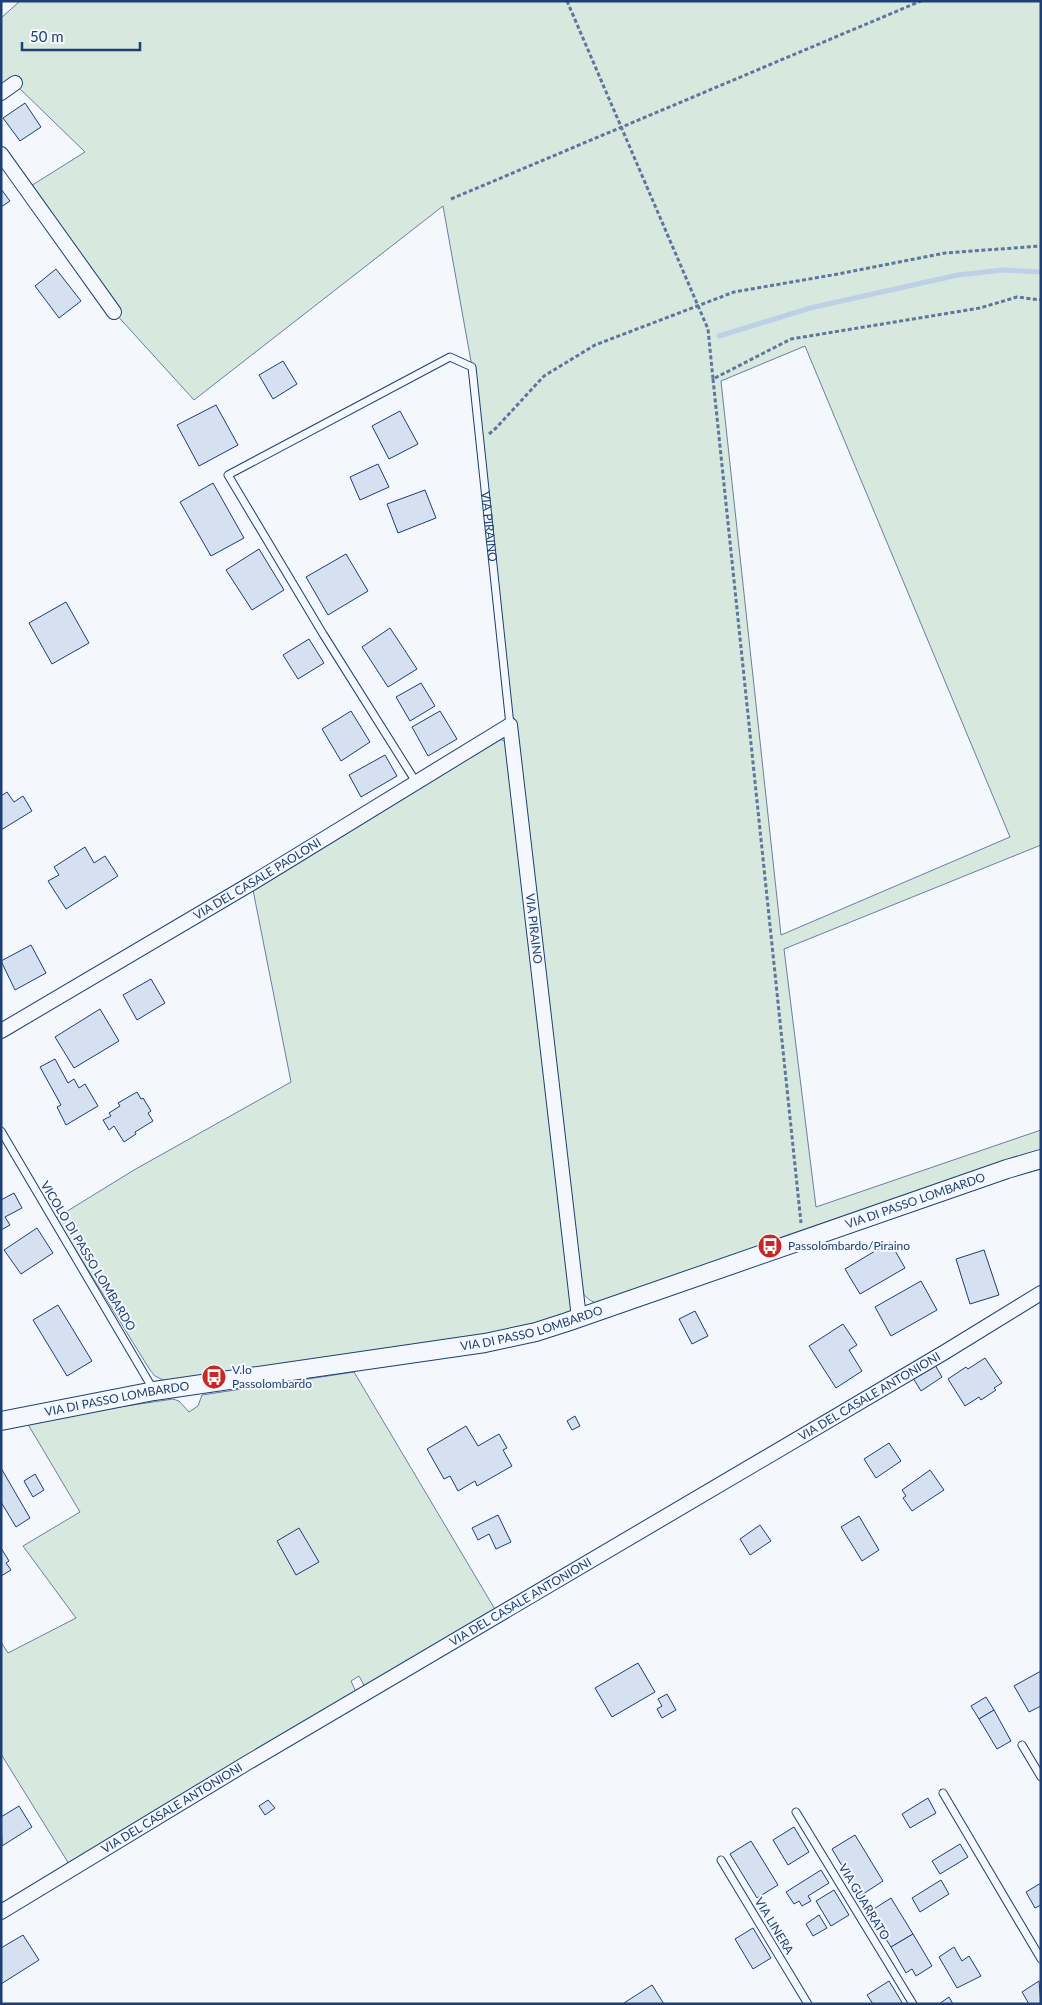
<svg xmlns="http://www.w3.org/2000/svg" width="1042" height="2005" font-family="Lato,sans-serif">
<rect width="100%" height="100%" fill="#f4f7fb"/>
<g fill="#d7e8df" stroke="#687fa3" fill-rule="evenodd">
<path d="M20 1H1041V845L784 949 816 1207 1041 1130V1153L599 1304C585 1300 582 1293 578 1280L472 367 443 206 194 400 114 312 26 189 85 152 15 84 1 88V18ZM805 346 1010 837 781 935 721 381Z"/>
<path d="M500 739 506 742 573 1312 500 1334 169 1383 155 1376 150 1370 56 1218 134 1170 291 1082 253 890Z"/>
<path d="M354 1372 496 1611 365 1687 359 1676 351 1681 356 1692 69 1864 1 1754V1642L8 1653 76 1618 23 1546 80 1512 26 1421 173 1399 179 1401 189 1412 198 1406 202 1395Z"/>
</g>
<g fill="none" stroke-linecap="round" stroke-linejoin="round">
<path stroke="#bed0e5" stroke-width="5" d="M719 336 810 308 958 275 1003 270 1041 272"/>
</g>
<g fill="#d5e0f0" stroke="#1d3f73">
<path d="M25 103 41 127 20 141 3 118Z"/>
<path d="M1 189 10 201 1 207Z"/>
<path d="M56 269 81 301 59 318 35 286Z"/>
<path d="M283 361 297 384 273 399 259 375Z"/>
<path d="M216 405 238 445 199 466 177 425Z"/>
<path d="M400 411 418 444 389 459 372 426Z"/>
<path d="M378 464 389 487 360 500 350 477Z"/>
<path d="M213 483 244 538 211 556 180 502Z"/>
<path d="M425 490 436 518 398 533 387 504Z"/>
<path d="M259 549 284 590 252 610 226 570Z"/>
<path d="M346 554 368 591 328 615 306 577Z"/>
<path d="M66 602 89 643 52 664 29 623Z"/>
<path d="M390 628 417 669 388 687 362 647Z"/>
<path d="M309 639 324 663 298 679 283 655Z"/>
<path d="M421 683 435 706 410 721 396 697Z"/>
<path d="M351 711 370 742 341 761 322 729Z"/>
<path d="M440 711 457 739 428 756 412 727Z"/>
<path d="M385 755 397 776 361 797 349 775Z"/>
<path d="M7 792 14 802 23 796 32 811 1 830V796Z"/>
<path d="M85 847 94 863 105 856 118 876 66 909 48 881 59 875 54 867Z"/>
<path d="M31 945 46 973 15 990 1 961Z"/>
<path d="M151 979 165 1003 137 1020 123 995Z"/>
<path d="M100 1009 119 1041 74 1068 55 1037Z"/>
<path d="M55 1059 68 1083 74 1079 79 1088 85 1084 98 1106 66 1125 57 1107 61 1105 40 1067Z"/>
<path d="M137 1092 141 1099 143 1098 151 1111 148 1113 153 1121 135 1132 136 1134 124 1142 114 1126 109 1130 103 1120 111 1116 109 1113 120 1106 118 1103Z"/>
<path d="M14 1193 22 1208 5 1217 10 1225 1 1230V1200Z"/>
<path d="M37 1228 53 1253 21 1274 4 1250Z"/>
<path d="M890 1242 905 1268 860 1294 845 1269Z"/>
<path d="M984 1250 999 1295 970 1304 956 1259Z"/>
<path d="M921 1281 937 1310 891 1336 875 1307Z"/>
<path d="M58 1305 92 1361 67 1376 33 1320Z"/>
<path d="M695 1311 708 1336 692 1344 679 1319Z"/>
<path d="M843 1324 857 1345 849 1350 862 1371 836 1388 809 1346Z"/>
<path d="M985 1358 1002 1383 994 1388 996 1390 981 1400 979 1397 965 1406 948 1379 966 1367 968 1369Z"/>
<path d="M935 1365 942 1377 921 1391 913 1378Z"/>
<path d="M575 1416 580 1426 572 1430 567 1421Z"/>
<path d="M466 1426 478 1446 499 1434 507 1448 503 1450 512 1466 477 1486 475 1481 458 1491 450 1476 444 1479 427 1449Z"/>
<path d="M889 1443 901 1461 876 1478 864 1459Z"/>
<path d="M1 1468 30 1518 16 1527 1 1502Z"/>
<path d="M930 1470 944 1490 912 1511 903 1498 906 1496 902 1490Z"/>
<path d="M35 1474 44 1490 33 1497 24 1481Z"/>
<path d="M498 1515 511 1542 496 1549 489 1534 478 1540 472 1528Z"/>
<path d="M859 1516 879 1550 862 1561 841 1527Z"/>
<path d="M760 1525 771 1541 750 1555 740 1539Z"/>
<path d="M299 1528 319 1562 296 1575 277 1541Z"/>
<path d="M1 1548 9 1561 6 1563 11 1570 1 1576Z"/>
<path d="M638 1663 655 1692 612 1717 595 1688Z"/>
<path d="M1041 1671V1706L1029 1712 1014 1686Z"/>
<path d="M667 1694 676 1710 662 1718 657 1709 662 1706 658 1699Z"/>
<path d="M986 1697 994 1710 979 1719 971 1706Z"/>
<path d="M994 1710 1011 1741 997 1749 979 1719Z"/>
<path d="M928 1798 936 1813 910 1828 902 1814Z"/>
<path d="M268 1800 275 1808 265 1815 259 1806Z"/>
<path d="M19 1806 32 1827 2 1846 1 1817Z"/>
<path d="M794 1827 809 1852 788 1865 773 1840Z"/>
<path d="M855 1835 883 1881 860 1896 832 1849Z"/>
<path d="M751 1841 778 1885 757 1898 730 1854Z"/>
<path d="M960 1844 968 1857 940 1874 932 1861Z"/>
<path d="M821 1870 829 1883 808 1896 811 1901 802 1906 799 1901 794 1904 786 1892Z"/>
<path d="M941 1880 949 1894 920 1912 912 1898Z"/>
<path d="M1041 1883V1905L1035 1908 1026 1892Z"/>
<path d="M834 1890 849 1915 831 1926 816 1901Z"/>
<path d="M891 1898 913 1934 891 1947 869 1912Z"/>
<path d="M819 1915 827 1928 813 1936 806 1924Z"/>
<path d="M753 1928 771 1958 753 1969 735 1939Z"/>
<path d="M913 1934 932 1966 916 1976 912 1969 906 1973 891 1947Z"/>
<path d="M23 1935 39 1960 1 1984V1948Z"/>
<path d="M954 1947 962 1961 969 1956 981 1976 957 1988 939 1957Z"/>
<path d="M889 1981 903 2004H873L867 1995Z"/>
<path d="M1039 1981 1041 2004H1029L1022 1992Z"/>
<path d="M652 1985 664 2004H625L624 2003Z"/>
<path d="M949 1997 953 2004H939Z"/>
</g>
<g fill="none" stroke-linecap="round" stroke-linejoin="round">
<defs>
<g id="service">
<path id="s1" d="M416 782 323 634 228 475 450 357 472 367 510 725"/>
<path d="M1 1131 153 1389"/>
<path d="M1022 1745 1041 1777"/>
<path d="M943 1793 1041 1959"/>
<path d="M796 1812 913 2004"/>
<path d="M721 1860 808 2004"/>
</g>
<g id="minor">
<path d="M1 93 15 83"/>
<path d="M1 154 114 312"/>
<path id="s2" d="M1 1031 252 883 510 725 579 1318"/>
<path id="s3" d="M1 1912 247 1763 945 1352 1041 1293"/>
</g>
<g id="tertiary">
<path id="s4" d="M1 1421 154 1391 485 1343 536 1332 567 1322 1007 1169 1041 1159"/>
</g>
</defs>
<use href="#service" stroke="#1d3f73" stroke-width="9"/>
<use href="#minor" stroke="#1d3f73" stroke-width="16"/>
<use href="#tertiary" stroke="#1d3f73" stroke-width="20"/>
<g stroke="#5e769c" stroke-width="3" stroke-dasharray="4 2.5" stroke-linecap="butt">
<path d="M567 1 708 329 713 379 791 339 980 308 1017 297 1041 300"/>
<path d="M451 199 921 1"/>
<path d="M713 379 801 1223"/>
<path d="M489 434 496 428 544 376 595 345 734 292 838 274 945 253 1041 246"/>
</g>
<use href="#service" stroke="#f4f7fb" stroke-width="7"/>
<use href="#minor" stroke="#f4f7fb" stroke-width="14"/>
<use href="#tertiary" stroke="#f4f7fb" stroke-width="18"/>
</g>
<defs>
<symbol id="bus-disc" viewBox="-11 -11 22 22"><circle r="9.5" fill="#c62828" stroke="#f4f7fb"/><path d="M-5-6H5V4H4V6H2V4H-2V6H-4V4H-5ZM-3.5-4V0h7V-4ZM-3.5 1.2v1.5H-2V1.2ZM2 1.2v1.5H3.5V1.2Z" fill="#fff"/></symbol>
</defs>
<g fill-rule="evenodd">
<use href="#bus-disc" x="756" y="1232" width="28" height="28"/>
<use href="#bus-disc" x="200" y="1363" width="28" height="28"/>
</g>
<g text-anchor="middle" stroke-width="4" stroke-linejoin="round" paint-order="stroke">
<g font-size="12" fill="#1d3f73" stroke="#f4f7fb">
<text dy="4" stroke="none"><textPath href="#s1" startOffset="796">VIA PIRAINO</textPath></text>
<text dy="4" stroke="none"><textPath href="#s2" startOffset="298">VIA DEL CASALE PAOLONI</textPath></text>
<text dy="4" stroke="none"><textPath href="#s2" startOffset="799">VIA PIRAINO</textPath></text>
<text dy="4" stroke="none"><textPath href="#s4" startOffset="944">VIA DI PASSO LOMBARDO</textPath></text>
<text transform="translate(88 1256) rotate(59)" y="4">VICOLO DI PASSO LOMBARDO</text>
<text dy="4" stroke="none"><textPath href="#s4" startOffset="539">VIA DI PASSO LOMBARDO</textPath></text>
<text dy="4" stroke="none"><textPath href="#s3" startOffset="1010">VIA DEL CASALE ANTONIONI</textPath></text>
<text dy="4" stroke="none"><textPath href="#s4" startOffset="118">VIA DI PASSO LOMBARDO</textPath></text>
<text dy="4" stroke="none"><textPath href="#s3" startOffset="605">VIA DEL CASALE ANTONIONI</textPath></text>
<text dy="4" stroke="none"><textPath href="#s3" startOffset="200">VIA DEL CASALE ANTONIONI</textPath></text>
<text transform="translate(864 1902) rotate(59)" y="4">VIA GUARRATO</text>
<text transform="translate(774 1926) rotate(59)" y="4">VIA LINERA</text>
</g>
<g font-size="12" fill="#1d3f73" stroke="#f4f7fb" text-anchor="start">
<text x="788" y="1250">Passolombardo/Piraino</text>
<text x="232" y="1374">V.lo<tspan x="232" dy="14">Passolombardo</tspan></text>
</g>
</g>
<rect width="1042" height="2005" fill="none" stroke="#1d3f73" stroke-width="5"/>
<path d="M22 42v8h118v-8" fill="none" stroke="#1d3f73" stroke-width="2.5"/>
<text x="30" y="42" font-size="15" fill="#1d3f73" stroke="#f4f7fb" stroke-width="4" paint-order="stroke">50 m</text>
</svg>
